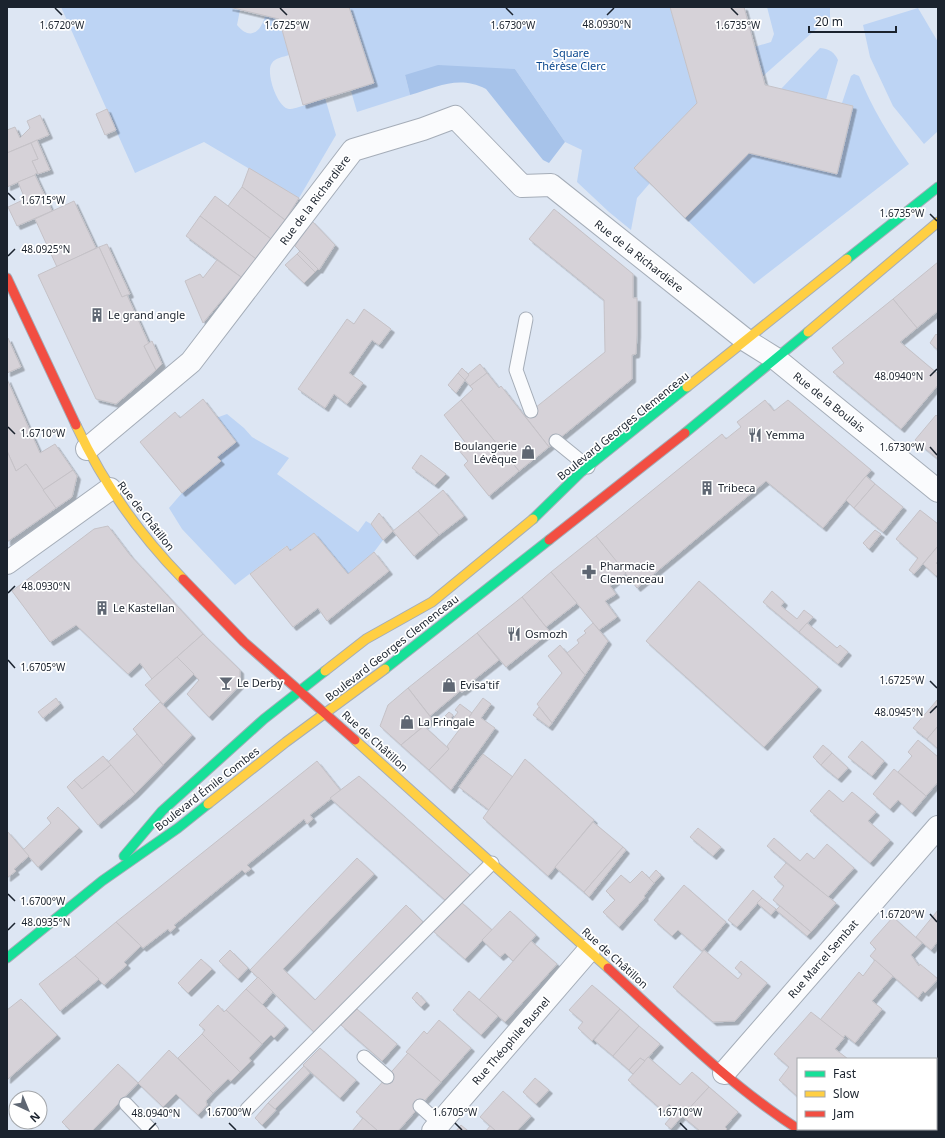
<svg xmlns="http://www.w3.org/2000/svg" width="945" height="1138" font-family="'Noto Sans',sans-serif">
<defs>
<filter id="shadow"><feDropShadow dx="3.5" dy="3.5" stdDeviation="0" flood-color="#0004"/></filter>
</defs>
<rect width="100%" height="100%" fill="#dde6f3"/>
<g fill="#bdd4f4">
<path d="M61 7H229L240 10 237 25C250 41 261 32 265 16L279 19 289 55C283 57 275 58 272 63 265 71 277 108 289 109 297 109 316 101 325 98L336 135 299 198 204 142 135 173Z"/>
<path d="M349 7H670L697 103 635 168 650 183 637 198 631 230 609 212 577 182 582 150 565 142 515 69 405 75 410 95 357 112 351 91 373 83Z"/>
<path d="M767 7H830V17L763 76 754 47 771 42 774 34Z"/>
<path d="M918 8 938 42V131L924 144 893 106 870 57 863 25Z"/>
<path d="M820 48C830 49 834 52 838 60L826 100 781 89Z"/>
<path d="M854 74 859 76C872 108 889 136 909 164L754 284 685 218 749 153 837 174 853 106 842 103 851 76Z"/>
<path d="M227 414 244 428 252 437 289 458 277 474 358 532 366 521 371 524 383 540 374 552 348 574 314 533 290 551 286 546 235 585 182 529 169 508 182 493 221 461 217 457 236 442 216 418Z"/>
</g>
<path fill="#a7c3ea" d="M438 65 515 69 565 142 549 163 543 160 486 89C458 75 438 87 410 95L405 75Z"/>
<g fill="#d6d2d8" stroke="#c5c2c7" filter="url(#shadow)">
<path d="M229 7H349L374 83 303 105 279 19Z"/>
<path d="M670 7H744L765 85 853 106 837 174 749 153 685 218 650 183 634 168 697 103Z"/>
<path d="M107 109 116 130 105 135 96 114Z"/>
<path d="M40 115 49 135 7 153V130L15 127 20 138 30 128 27 121Z"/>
<path d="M37 140 50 170 38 174 32 161 38 159 31 143Z"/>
<path d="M31 143 38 159 32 161 38 174 36 173 35 175 7 187V153Z"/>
<path d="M249 168 299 198 285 220 242 187Z"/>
<path d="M35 175 52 211 17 226 8 207 25 199 18 182Z"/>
<path d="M242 187 285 220 271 239 228 206Z"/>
<path d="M215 196 271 239 256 259 200 216Z"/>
<path d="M74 201 96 248 57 267 35 219Z"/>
<path d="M554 209 633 274V298H637V334L636 354 632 355V379L549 447 525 416 605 352 604 300 529 239Z"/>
<path d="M200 216 256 259 241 277 186 236Z"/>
<path d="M311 220 335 245 319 270 295 246Z"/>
<path d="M107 244 130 294 122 297 99 247Z"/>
<path d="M99 247 122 297 127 295 149 344 144 346 156 370 116 404 96 399 38 275Z"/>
<path d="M300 251 318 269 315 272 297 254Z"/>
<path d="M297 254 315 272 304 283 285 265Z"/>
<path d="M217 260 241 277 203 323 185 281 200 274 203 278Z"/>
<path d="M938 262V311L917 328 893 299Z"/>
<path d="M893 299 917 328 900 342 938 374V385L901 429 833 372 844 363 832 348Z"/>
<path d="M364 309 391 329 379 345 372 340 349 373 363 383 347 404 334 394 325 408 298 389 347 319 354 324Z"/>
<path d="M936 334 938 336V350L930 343Z"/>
<path d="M8 338 21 367 7 373V339Z"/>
<path d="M152 341 162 364 156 370 144 346Z"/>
<path d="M480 364 487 373 470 386 465 380 468 374Z"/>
<path d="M462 368 469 375 465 380 458 373Z"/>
<path d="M458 373 465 380 456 393 448 385Z"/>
<path d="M487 373 499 388 501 386 549 447 519 471 461 400 473 389 470 386Z"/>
<path d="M7 379 40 453 55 444 73 470 43 490 26 464 16 471 7 451Z"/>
<path d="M203 399 236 442 217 457 221 461 182 493 140 442 175 412 180 418Z"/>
<path d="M461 400 519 471 489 496 464 465 468 461 457 448 465 442 444 415Z"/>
<path d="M765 400 774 411 788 400 871 470 823 528 766 481 637 588 596 536 722 434 726 439 741 427 737 422Z"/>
<path d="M936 415 938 417V459L915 440Z"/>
<path d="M7 451 16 471 26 464 56 508 7 542Z"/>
<path d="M421 455 446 474 435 485 412 468Z"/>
<path d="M73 470 77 476 72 497 56 508 43 490Z"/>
<path d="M866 476 875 484 854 508 846 500Z"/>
<path d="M875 484 903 507 883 532 854 508Z"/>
<path d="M443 490 464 516 439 535 418 511Z"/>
<path d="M920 510 938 524V546L914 574 909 570 918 558 896 539Z"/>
<path d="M418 511 439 535 414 556 393 531Z"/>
<path d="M379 513 393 531 383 540 371 524Z"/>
<path d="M108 526 130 555 203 634 152 679 140 663 128 674 76 625 50 642 12 591 94 529Z"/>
<path d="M875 530 881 534 869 549 863 543Z"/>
<path d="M314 533 348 574 374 552 389 571 327 621 318 608 293 627 250 574 287 546 290 551Z"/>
<path d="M596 536 626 573 610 586 616 594 605 601 617 617 599 630 551 572Z"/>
<path d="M938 546V562L936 563 938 565V574L936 576 923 564Z"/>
<path d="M551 572 577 603 546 627 522 597Z"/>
<path d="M699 581 818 687 764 747 646 641Z"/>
<path d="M772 591 784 602 781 606 797 619 804 610 813 617 799 632 763 602Z"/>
<path d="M522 597 550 632 506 667 477 633Z"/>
<path d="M593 623 608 641 585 675 567 653 579 643 577 640 586 633 584 631Z"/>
<path d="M807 623 837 648 840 645 848 652 838 664 799 632Z"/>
<path d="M477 633 499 660 470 683 471 685 462 692 460 691 430 716 408 688Z"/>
<path d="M203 634 240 670V685L209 717 187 694 199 680 177 657Z"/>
<path d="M560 645 585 675 552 723 537 704 562 673 548 656Z"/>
<path d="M177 657 194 674 163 704 145 685Z"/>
<path d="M408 688 432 719 401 745 380 726 388 705Z"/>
<path d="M56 698 60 704 43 718 38 712Z"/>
<path d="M483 698 491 704 481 718 495 728 451 790 429 770 449 749 447 746Z"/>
<path d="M938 699V726L927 739 913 728Z"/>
<path d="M160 702 192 735 163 765 133 729Z"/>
<path d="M460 704 472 713 460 729 451 722 458 712 455 710Z"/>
<path d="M539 707 552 723 549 727 533 715Z"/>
<path d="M449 712 453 715 450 720 445 716Z"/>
<path d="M424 726 449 749 429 770 401 745Z"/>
<path d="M938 726V749L927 739Z"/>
<path d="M137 734 163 765 135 794 108 762Z"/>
<path d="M918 740 938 757V782L926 796 898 772 912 756 908 752Z"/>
<path d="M862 741 884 761 872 776 848 757Z"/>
<path d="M823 745 832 753 821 765 813 757Z"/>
<path d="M832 753 848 768 838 779 821 765Z"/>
<path d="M483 754 513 777 489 810 459 787Z"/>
<path d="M103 756 111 765 82 789 74 780Z"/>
<path d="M525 759 594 820 548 876 483 818Z"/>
<path d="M317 761 341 791 310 815 313 819 307 824 304 819 247 865 251 869 245 873 242 870 174 925 176 927 170 932 168 929 143 948 116 922Z"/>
<path d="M111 765 135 794 98 825 67 787 74 780 82 789Z"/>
<path d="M894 769 926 796 912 813 898 800 890 809 873 794Z"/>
<path d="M359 776 470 875 445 900 330 798Z"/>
<path d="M829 790 843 802 852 792 876 812 868 821 890 840 870 863 810 811Z"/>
<path d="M58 807 79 828 38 867 23 850 51 823 47 818Z"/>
<path d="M593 822 623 847 584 892 555 867Z"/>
<path d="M698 828 721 847 713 856 690 837Z"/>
<path d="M7 831 29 856 14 869 16 871 7 878Z"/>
<path d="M774 838 800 861 807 853 814 859 827 844 854 868 828 897 767 846Z"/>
<path d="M623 847 626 850 589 897 584 892Z"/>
<path d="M357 858 374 874 283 969 315 1000 406 905 423 922 316 1034 250 970Z"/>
<path d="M786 863 836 903 811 932 773 900 784 886 774 877Z"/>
<path d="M656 870 661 875 654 883 649 878Z"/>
<path d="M642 871 654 883 644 896 645 897 619 927 603 912 615 900 606 891 621 875 630 883Z"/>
<path d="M684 885 726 922 702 951 678 930 672 936 654 920Z"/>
<path d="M753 890 762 898 737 927 728 920Z"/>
<path d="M762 898 776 909 771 915 757 903Z"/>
<path d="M461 902 492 930 465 959 433 931Z"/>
<path d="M780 906 811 932 807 936 776 910Z"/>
<path d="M938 910V941L931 950 916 937Z"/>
<path d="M510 911 536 935 513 961 505 953 500 957 482 940Z"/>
<path d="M893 917 922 943 911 955 919 966 920 964 938 979 925 993 923 991 918 998 870 956 876 949 870 943Z"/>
<path d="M116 922 141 946 124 962 127 965 104 985 75 956Z"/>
<path d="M531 941 557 964 505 1022 479 1000Z"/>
<path d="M230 950 248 968 238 979 219 961Z"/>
<path d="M704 950 738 979 742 974 735 968 741 961 767 983 735 1021 713 1022 673 987Z"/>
<path d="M75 956 99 979 60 1011 39 984Z"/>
<path d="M201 959 212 969 188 993 178 983Z"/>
<path d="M875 960 893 976 872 1001 882 1009 855 1043 845 1035 843 1038 820 1020 859 972 863 976Z"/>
<path d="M258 977 273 992 262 1005 246 989Z"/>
<path d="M592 985 620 1009 592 1041 578 1028 583 1022 569 1010Z"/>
<path d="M246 989 285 1026 274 1038 271 1035 262 1044 226 1010Z"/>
<path d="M469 991 498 1016 481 1035 453 1010Z"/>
<path d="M417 992 426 1002 421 1007 412 998Z"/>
<path d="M21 999 57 1035 7 1080V1010Z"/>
<path d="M218 1005 224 1012 226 1010 262 1044 249 1058 251 1061 240 1072 202 1034 205 1030 199 1025Z"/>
<path d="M357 1009 397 1044 382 1061 341 1025Z"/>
<path d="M620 1009 639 1026 613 1056 594 1040Z"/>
<path d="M811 1012 844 1038 835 1049 848 1059H798V1097L779 1080 789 1067 774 1054Z"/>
<path d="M439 1020 471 1048 441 1082 406 1052 424 1031 427 1034Z"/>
<path d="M639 1026 660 1044 645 1061 640 1058 629 1070 613 1056Z"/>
<path d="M202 1034 240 1072 231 1081 228 1079 213 1093 178 1058Z"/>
<path d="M320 1048 356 1080 340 1098 303 1065Z"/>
<path d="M169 1050 213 1093 206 1101 207 1105 198 1115 176 1094 163 1107 138 1083Z"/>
<path d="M408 1053 441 1082 398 1131H378L356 1112Z"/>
<path d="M648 1057 680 1085 692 1072 709 1087 682 1116 669 1104 663 1111 628 1080Z"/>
<path d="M640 1058 645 1061 633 1074 629 1070Z"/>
<path d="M118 1064 138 1083 92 1131H71L62 1122Z"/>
<path d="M304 1066 310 1073 275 1109 268 1103Z"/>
<path d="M535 1078 549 1090 536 1104 523 1092Z"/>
<path d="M709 1087 738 1112 725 1127 727 1129 725 1131H700L682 1116Z"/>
<path d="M503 1091 531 1116 517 1131H496L480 1117Z"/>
<path d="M268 1103 276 1110 262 1125 255 1118Z"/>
<path d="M676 1111 682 1116 671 1129 665 1124Z"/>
<path d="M363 1118 378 1131H352Z"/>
<path d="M461 1125 467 1130 468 1131H456Z"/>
<path d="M490 1126 496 1131H486Z"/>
<path d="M836 1129H906L905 1131H839Z"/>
</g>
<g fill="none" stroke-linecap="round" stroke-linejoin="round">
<defs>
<g id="lane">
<path d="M526 319 516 370 531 411"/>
<path d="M556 441 588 467"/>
<path d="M364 1057 387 1077"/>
<path d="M126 1104 152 1131"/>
<path d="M420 1106 440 1124"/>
<path d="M247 1109 492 863"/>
</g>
<g id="street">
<path d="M87 449 191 362 353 150 423 129 455 117 522 186 551 185 747 341 776 359 938 491"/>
<path d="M7 563 110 489"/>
<path d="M724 1073 938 827"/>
<path d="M433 1131 589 950"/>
</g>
<g id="fast">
<path d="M847 259 938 187"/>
<path d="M685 433 808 332"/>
<path d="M533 519 580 473 687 387"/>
<path d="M385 669 549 540"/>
<path d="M124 856 162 811 264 719 325 671"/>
<path d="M7 958 102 881 178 828 208 804"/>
</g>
<g id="slow">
<path d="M808 332 938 222"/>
<path d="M687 387 847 259"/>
<path d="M76 425C102 481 139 534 183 579"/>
<path d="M325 671 366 639 432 602 533 519"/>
<path d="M355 740 608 968"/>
<path d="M208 804 286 742 385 669"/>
</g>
<g id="jam">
<path d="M7 278 76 425"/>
<path d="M549 540 685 433"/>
<path d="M183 579 244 642 355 740"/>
<path d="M608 968C670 1025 730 1086 801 1131"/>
</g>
</defs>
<use href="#lane" stroke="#a5adb8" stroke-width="15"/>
<use href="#street" stroke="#a5adb8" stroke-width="24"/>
<use href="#fast" stroke="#a5adb8" stroke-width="11"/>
<use href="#slow" stroke="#a5adb8" stroke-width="11"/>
<use href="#jam" stroke="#a5adb8" stroke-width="11"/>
<use href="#lane" stroke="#fafbfd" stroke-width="13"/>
<use href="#street" stroke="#fafbfd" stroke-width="22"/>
<use href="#fast" stroke="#16e098" stroke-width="9"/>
<use href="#slow" stroke="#ffcf43" stroke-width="9"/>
<use href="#jam" stroke="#f24e42" stroke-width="9"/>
</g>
<path fill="none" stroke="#1b232e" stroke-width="1.5" d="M55 8 62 15M280 8 287 15M506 8 513 15M731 8 738 15M607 15 614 8M8 193 15 200M930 214 937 221M8 256 15 249M930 376 937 369M8 427 15 434M930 447 937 455M8 593 15 586M8 660 15 668M930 681 937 688M930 713 937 706M8 894 15 901M930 914 937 922M8 930 15 923M229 1123 236 1130M455 1123 462 1130M680 1123 687 1130M149 1130 156 1123"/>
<defs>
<symbol id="building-bare" viewBox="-9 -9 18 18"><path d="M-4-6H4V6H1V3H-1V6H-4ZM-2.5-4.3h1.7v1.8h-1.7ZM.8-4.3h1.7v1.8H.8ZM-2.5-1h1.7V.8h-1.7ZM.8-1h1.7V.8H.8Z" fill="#5f6773" stroke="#fff" stroke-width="2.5" paint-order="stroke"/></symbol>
<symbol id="restaurant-bare" viewBox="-9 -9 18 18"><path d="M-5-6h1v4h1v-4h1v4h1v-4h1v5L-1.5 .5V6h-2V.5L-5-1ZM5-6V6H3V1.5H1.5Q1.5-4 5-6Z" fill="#5f6773" stroke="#fff" stroke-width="2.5" paint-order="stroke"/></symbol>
<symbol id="shop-bare" viewBox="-9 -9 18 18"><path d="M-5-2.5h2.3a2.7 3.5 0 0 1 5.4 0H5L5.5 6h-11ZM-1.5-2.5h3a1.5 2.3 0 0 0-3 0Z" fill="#5f6773" stroke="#fff" stroke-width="2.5" paint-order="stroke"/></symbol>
<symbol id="pharmacy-bare" viewBox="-9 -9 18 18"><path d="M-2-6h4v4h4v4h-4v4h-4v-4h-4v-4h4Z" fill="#5f6773" stroke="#fff" stroke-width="2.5" paint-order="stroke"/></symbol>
<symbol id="bar-bare" viewBox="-9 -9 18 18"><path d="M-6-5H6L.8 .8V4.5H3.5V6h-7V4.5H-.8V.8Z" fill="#5f6773" stroke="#fff" stroke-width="2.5" paint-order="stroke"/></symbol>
</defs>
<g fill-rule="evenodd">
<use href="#building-bare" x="87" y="305" width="20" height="20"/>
<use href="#restaurant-bare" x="745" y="425" width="20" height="20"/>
<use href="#shop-bare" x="518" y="442" width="20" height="20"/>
<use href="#building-bare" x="697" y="478" width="20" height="20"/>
<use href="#pharmacy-bare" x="579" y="562" width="20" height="20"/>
<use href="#building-bare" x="92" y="598" width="20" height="20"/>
<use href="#restaurant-bare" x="504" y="624" width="20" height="20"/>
<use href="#bar-bare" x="216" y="673" width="20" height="20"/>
<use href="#shop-bare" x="439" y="675" width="20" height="20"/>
<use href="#shop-bare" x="397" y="712" width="20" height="20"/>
</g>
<g text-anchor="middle" stroke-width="3.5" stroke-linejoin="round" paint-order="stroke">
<g font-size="11" fill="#09478e" stroke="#fff">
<text x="571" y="57">Square<tspan x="571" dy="13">Thérèse Clerc</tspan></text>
</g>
<g font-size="11" fill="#1b232e" stroke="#fff">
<text transform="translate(315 200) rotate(-53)" y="4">Rue de la Richardière</text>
<text transform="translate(639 256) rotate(38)" y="4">Rue de la Richardière</text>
<text transform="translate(829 402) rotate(39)" y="4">Rue de la Boulais</text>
<text transform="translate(623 426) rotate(-39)" y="4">Boulevard Georges Clemenceau</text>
<text transform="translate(146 516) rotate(52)" y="4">Rue de Châtillon</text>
<text transform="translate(392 648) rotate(-38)" y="4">Boulevard Georges Clemenceau</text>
<text transform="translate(375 741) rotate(42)" y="4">Rue de Châtillon</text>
<text transform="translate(207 789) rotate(-38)" y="4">Boulevard Émile Combes</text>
<text transform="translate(615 958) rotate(42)" y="4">Rue de Châtillon</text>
<text transform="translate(823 959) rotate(-49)" y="4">Rue Marcel Sembat</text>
<text transform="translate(511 1041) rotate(-49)" y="4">Rue Théophile Busnel</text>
</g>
<g font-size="11" fill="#1b232e" stroke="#fff" text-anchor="start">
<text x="108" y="319">Le grand angle</text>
<text x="766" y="439">Yemma</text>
<text x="517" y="450" text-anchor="end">Boulangerie<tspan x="517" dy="13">Lévêque</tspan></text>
<text x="718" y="492">Tribeca</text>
<text x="600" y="570">Pharmacie<tspan x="600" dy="13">Clemenceau</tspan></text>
<text x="113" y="612">Le Kastellan</text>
<text x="525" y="638">Osmozh</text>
<text x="237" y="687">Le Derby</text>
<text x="460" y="689">Evisa'tif</text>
<text x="418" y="726">La Fringale</text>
</g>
</g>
<g font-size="10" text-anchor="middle" fill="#1b232e" stroke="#fff" stroke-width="3.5" stroke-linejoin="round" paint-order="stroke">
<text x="607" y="28">48.0930°N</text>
<text x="62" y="29">1.6720°W</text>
<text x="287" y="29">1.6725°W</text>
<text x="513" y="29">1.6730°W</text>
<text x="738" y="29">1.6735°W</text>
<text x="43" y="204">1.6715°W</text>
<text x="902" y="217">1.6735°W</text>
<text x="46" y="253">48.0925°N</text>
<text x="899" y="380">48.0940°N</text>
<text x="43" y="437">1.6710°W</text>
<text x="902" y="451">1.6730°W</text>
<text x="46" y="590">48.0930°N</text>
<text x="43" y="671">1.6705°W</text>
<text x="902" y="684">1.6725°W</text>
<text x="899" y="716">48.0945°N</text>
<text x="43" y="905">1.6700°W</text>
<text x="902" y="918">1.6720°W</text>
<text x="46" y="926">48.0935°N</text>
<text x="229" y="1116">1.6700°W</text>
<text x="455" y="1116">1.6705°W</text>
<text x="680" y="1116">1.6710°W</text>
<text x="156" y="1117">48.0940°N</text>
</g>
<rect width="945" height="1138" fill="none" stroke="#1b232e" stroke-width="16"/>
<rect x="797" y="1058" width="140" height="72" fill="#ffffff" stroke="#a4a7ab"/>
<rect x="805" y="1071" width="20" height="6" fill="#16e098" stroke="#a4a7ab"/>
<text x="833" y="1078" font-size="12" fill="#1b232e">Fast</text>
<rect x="805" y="1091" width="20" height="6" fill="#ffcf43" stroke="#a4a7ab"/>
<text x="833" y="1098" font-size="12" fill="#1b232e">Slow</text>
<rect x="805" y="1111" width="20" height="6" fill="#f24e42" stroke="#a4a7ab"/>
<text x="833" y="1118" font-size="12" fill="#1b232e">Jam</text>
<g transform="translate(28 1110) rotate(136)"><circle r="19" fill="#ffffff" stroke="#a4a7ab"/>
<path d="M0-3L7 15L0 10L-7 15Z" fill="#5f6773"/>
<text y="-6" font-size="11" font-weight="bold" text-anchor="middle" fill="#1b232e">N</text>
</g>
<path d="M809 26v6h87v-6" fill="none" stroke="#1b232e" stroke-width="2"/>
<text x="815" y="26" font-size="12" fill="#1b232e" stroke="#ffffff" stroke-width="3" paint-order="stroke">20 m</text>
</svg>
